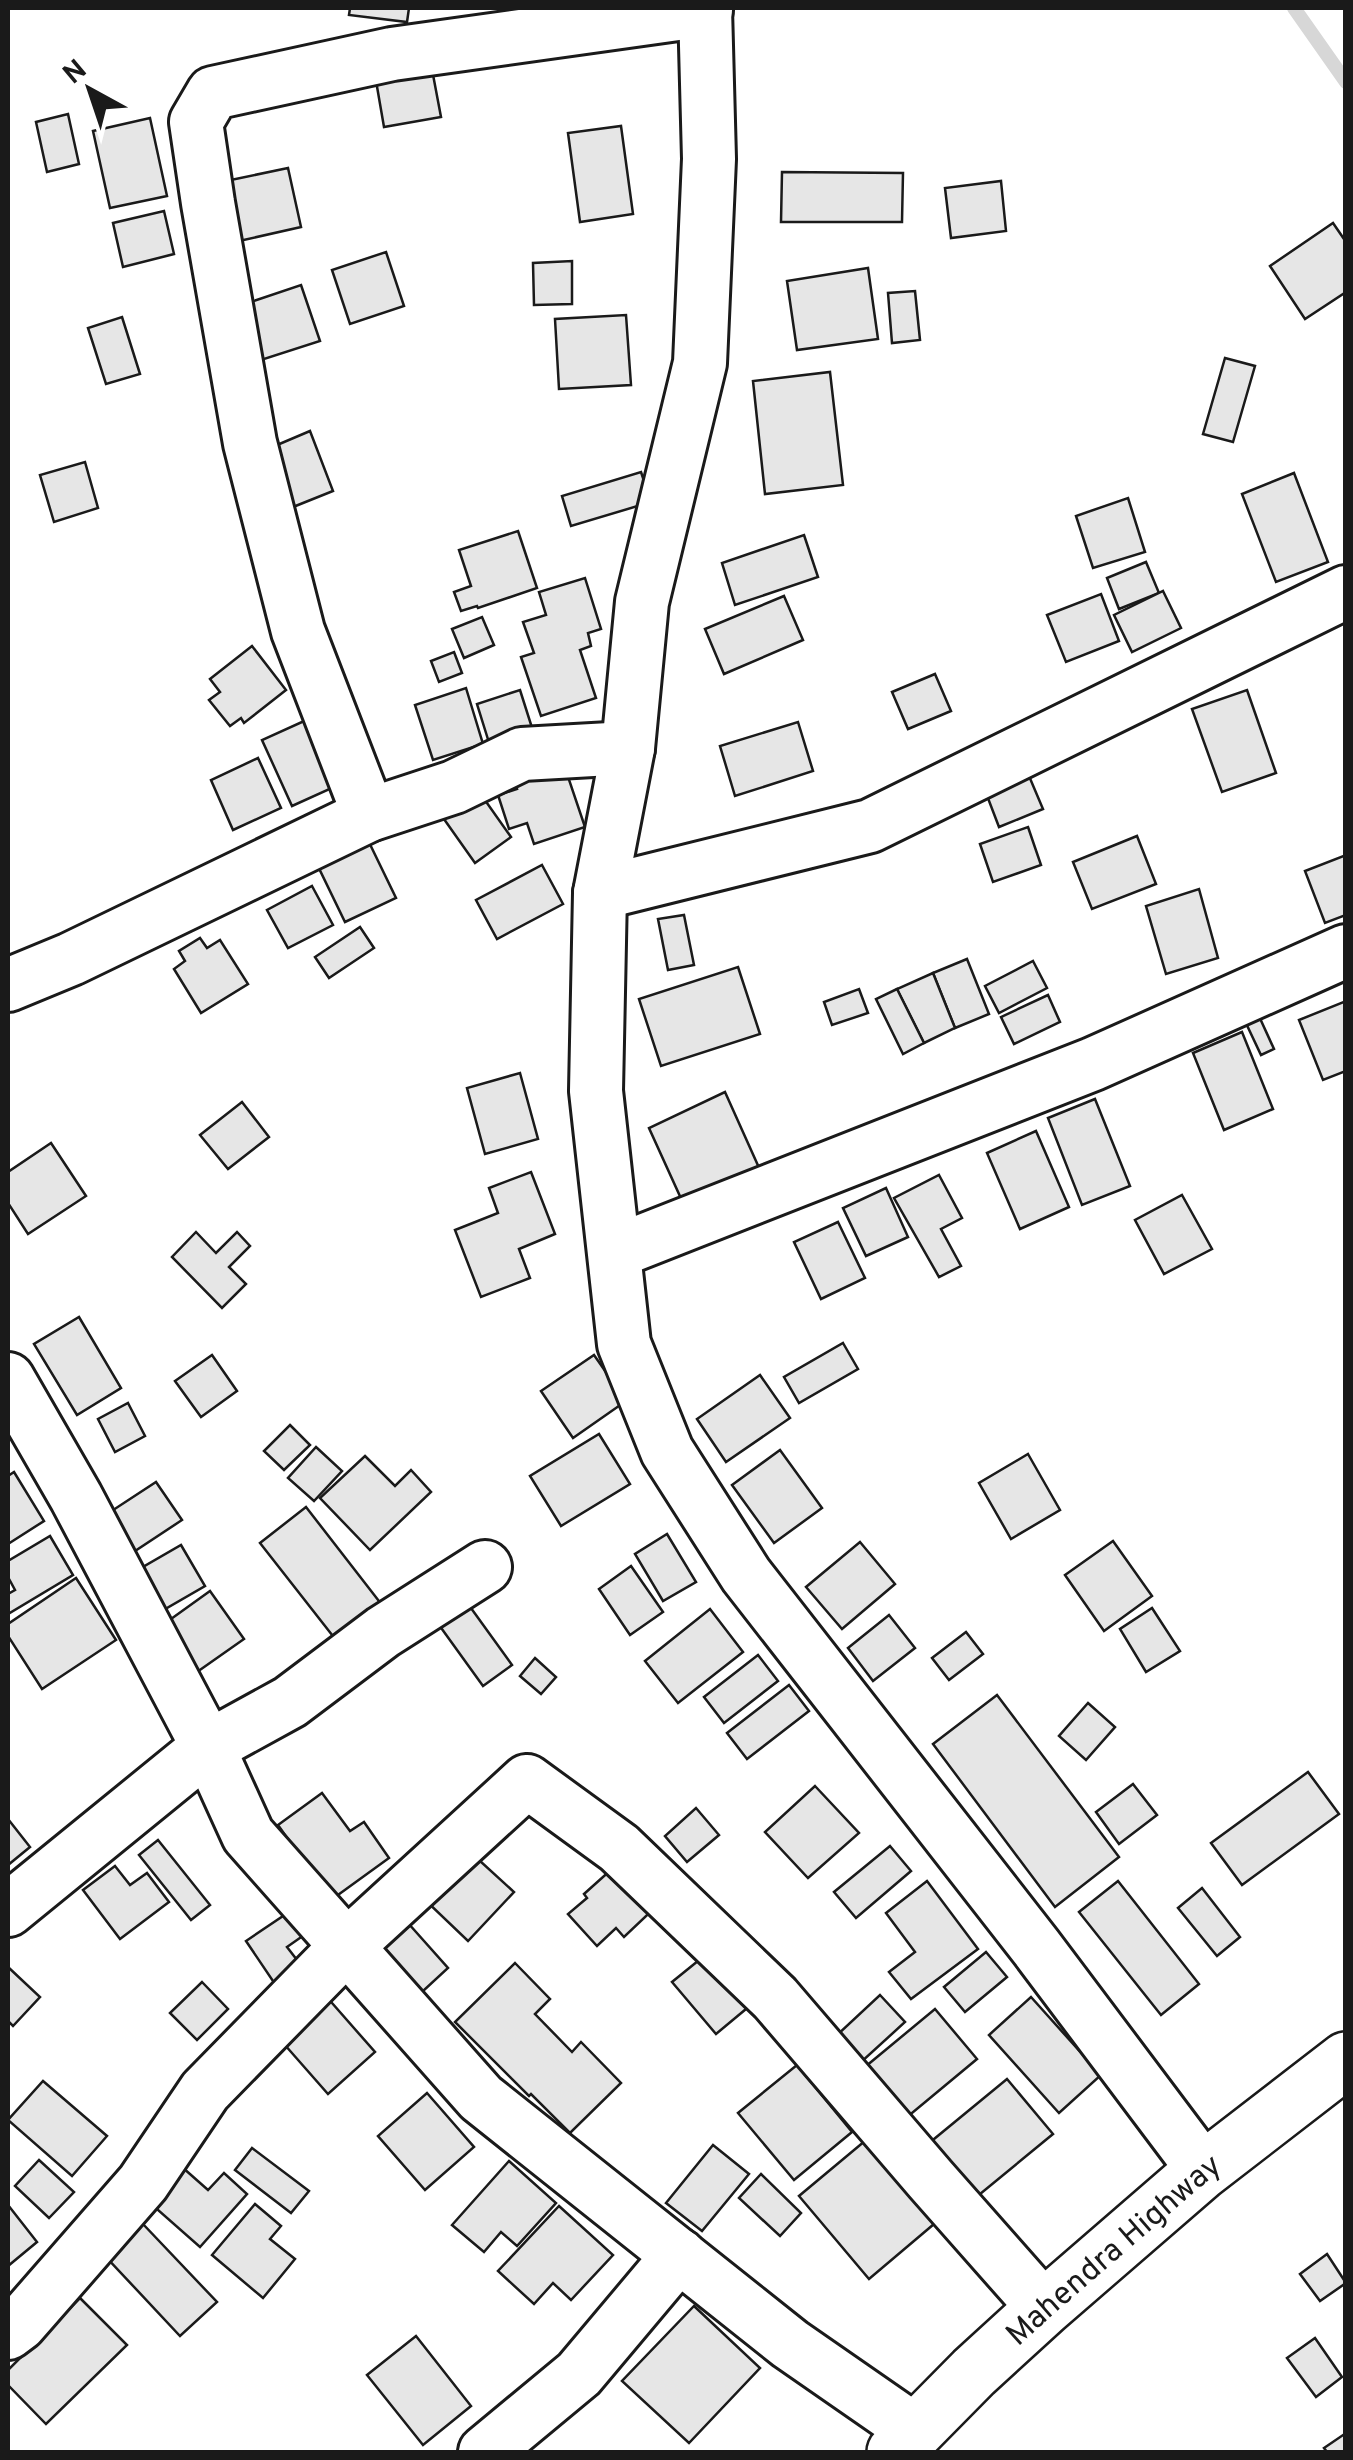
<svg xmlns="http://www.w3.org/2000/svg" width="1353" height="2460" font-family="Overpass,sans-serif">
<rect width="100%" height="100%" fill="#fff"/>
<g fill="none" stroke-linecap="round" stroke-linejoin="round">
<path stroke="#d7d7d7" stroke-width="14" d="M1294 8 1346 82"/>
</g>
<g fill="#e6e6e6" stroke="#1a1a1a" stroke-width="2.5">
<path d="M350 8H409L407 22 349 15Z"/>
<path d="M431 64 441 117 384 127 375 75Z"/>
<path d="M68 114 79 164 47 172 36 122Z"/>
<path d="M150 118 167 196 110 208 93 131Z"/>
<path d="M621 126 633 214 580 222 568 133Z"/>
<path d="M288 168 301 227 239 241 226 181Z"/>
<path d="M782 172 903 173 902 222H781Z"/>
<path d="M1001 181 1006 231 951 238 945 188Z"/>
<path d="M164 211 174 254 123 267 113 223Z"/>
<path d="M1333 223 1346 242V292L1305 319 1270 266Z"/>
<path d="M386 252 404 306 350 324 332 270Z"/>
<path d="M572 261V304L534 305 533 263Z"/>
<path d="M868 268 878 339 797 350 787 281Z"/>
<path d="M301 285 320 341 261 360 242 305Z"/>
<path d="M915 291 920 340 892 343 888 293Z"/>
<path d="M626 315 631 385 559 389 555 319Z"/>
<path d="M122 317 140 374 106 384 88 328Z"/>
<path d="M1225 358 1255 366 1233 442 1203 434Z"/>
<path d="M830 372 843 485 765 494 753 381Z"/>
<path d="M310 431 333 491 293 507 270 448Z"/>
<path d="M85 462 98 508 54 522 40 475Z"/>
<path d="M641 472 651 502 571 526 562 496Z"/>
<path d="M1294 473 1328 562 1276 582 1242 494Z"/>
<path d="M1128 498 1145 552 1093 568 1076 516Z"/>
<path d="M518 531 537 588 478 608 477 606 461 611 454 592 471 586 459 550Z"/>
<path d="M804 535 818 577 735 605 722 563Z"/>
<path d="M1146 562 1159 593 1119 609 1107 578Z"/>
<path d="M585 578 601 629 588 633 591 646 580 650 596 698 541 716 521 657 534 653 523 622 546 615 539 592Z"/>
<path d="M1163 591 1181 628 1132 652 1114 615Z"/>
<path d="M1101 594 1119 641 1066 662 1047 615Z"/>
<path d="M784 596 803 640 724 674 705 629Z"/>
<path d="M482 617 494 645 464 658 452 629Z"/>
<path d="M252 646 286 690 244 723 241 718 230 726 209 700 220 692 210 679Z"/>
<path d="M454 652 462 673 439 682 431 661Z"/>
<path d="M935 674 951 711 908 729 892 692Z"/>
<path d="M466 688 483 744 433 760 415 705Z"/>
<path d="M520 690 534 734 491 749 477 704Z"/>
<path d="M1247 690 1276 773 1222 792 1192 709Z"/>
<path d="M313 717 343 783 292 806 262 740Z"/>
<path d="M798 722 813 771 735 796 720 746Z"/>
<path d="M561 756 585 827 534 844 527 823 509 829 498 795 517 789 511 773Z"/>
<path d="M258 758 281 808 233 830 211 780Z"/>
<path d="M1029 776 1043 809 999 827 986 793Z"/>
<path d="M475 786 511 837 475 863 439 812Z"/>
<path d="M1028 827 1041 865 993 882 980 844Z"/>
<path d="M365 834 396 898 345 922 314 858Z"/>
<path d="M1137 836 1156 884 1092 909 1073 862Z"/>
<path d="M1346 855V915L1325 923 1305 871Z"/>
<path d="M542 865 563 904 497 939 476 900Z"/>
<path d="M312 886 333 925 288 948 267 910Z"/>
<path d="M1199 889 1218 958 1166 974 1146 906Z"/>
<path d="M684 915 694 965 668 970 658 919Z"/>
<path d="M360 927 374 948 329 978 315 957Z"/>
<path d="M200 938 207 948 220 940 248 984 201 1013 174 969 185 961 179 951Z"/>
<path d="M967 959 989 1014 955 1028 933 973Z"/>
<path d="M1033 961 1047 988 999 1013 985 986Z"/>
<path d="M738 967 760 1034 661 1066 639 999Z"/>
<path d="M933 973 955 1028 924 1043 897 989Z"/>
<path d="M859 989 868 1013 832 1025 824 1002Z"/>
<path d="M897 989 924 1043 903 1054 876 999Z"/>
<path d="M1048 995 1060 1022 1014 1044 1001 1017Z"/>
<path d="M1346 1001V1071L1323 1080 1299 1020Z"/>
<path d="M1258 1014 1274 1049 1261 1055 1244 1019Z"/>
<path d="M1242 1032 1273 1109 1224 1130 1193 1053Z"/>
<path d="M520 1073 538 1139 485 1154 467 1088Z"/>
<path d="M725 1092 760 1170 684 1205 649 1128Z"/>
<path d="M1095 1099 1130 1186 1082 1205 1048 1118Z"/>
<path d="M242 1102 269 1137 228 1169 200 1135Z"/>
<path d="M1036 1131 1069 1207 1020 1229 987 1153Z"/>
<path d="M51 1143 86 1196 28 1234 8 1203V1172Z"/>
<path d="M531 1172 555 1234 519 1249 530 1278 481 1297 455 1230 498 1213 489 1188Z"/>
<path d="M939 1175 962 1218 941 1229 961 1266 939 1277 894 1198Z"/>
<path d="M886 1188 908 1237 866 1256 843 1208Z"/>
<path d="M1182 1195 1212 1249 1164 1274 1135 1220Z"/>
<path d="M838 1222 865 1278 821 1299 794 1242Z"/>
<path d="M196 1232 216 1253 237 1232 250 1246 229 1267 246 1284 222 1308 172 1257Z"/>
<path d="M79 1317 121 1388 77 1415 34 1344Z"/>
<path d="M843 1343 858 1369 799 1403 784 1377Z"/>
<path d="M212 1355 237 1391 201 1417 175 1381Z"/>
<path d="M594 1355 626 1401 573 1438 541 1391Z"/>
<path d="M760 1375 790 1418 726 1462 697 1419Z"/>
<path d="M128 1403 145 1436 115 1452 98 1419Z"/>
<path d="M290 1425 310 1445 284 1470 264 1451Z"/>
<path d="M599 1434 630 1484 561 1526 530 1476Z"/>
<path d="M316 1447 342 1471 314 1501 288 1478Z"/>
<path d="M780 1450 822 1508 774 1543 732 1485Z"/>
<path d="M1028 1454 1060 1510 1011 1539 979 1483Z"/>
<path d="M365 1456 395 1486 411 1470 431 1492 370 1550 320 1498Z"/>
<path d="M14 1472 44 1521 8 1544V1476Z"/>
<path d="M156 1482 182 1520 132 1553 107 1514Z"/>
<path d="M306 1507 382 1605 336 1640 260 1543Z"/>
<path d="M667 1534 696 1582 663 1601 635 1554Z"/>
<path d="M50 1536 73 1575 8 1614V1594L15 1590 8 1577V1561Z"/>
<path d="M1113 1541 1152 1596 1104 1631 1065 1575Z"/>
<path d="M860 1542 895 1584 842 1629 806 1587Z"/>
<path d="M181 1545 205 1586 160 1612 136 1571Z"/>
<path d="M631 1566 663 1612 630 1635 599 1589Z"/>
<path d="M76 1578 116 1640 42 1689 8 1636V1624Z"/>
<path d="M210 1591 244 1639 197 1672 164 1624Z"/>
<path d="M463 1597 512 1665 483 1686 434 1618Z"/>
<path d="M1152 1608 1180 1651 1146 1672 1120 1629Z"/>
<path d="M710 1609 743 1652 678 1703 645 1661Z"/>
<path d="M889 1615 915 1648 873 1681 848 1648Z"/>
<path d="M966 1632 983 1654 949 1680 932 1658Z"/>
<path d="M758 1655 778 1681 724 1723 704 1697Z"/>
<path d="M535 1658 556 1677 541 1694 520 1676Z"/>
<path d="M789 1685 809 1711 747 1759 727 1733Z"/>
<path d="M997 1695 1119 1857 1055 1907 933 1744Z"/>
<path d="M1088 1703 1115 1727 1086 1760 1059 1736Z"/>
<path d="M1308 1772 1339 1814 1242 1885 1211 1843Z"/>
<path d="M1133 1784 1157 1815 1119 1844 1096 1812Z"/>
<path d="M815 1786 859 1833 808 1878 765 1832Z"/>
<path d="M322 1793 350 1831 364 1822 389 1858 331 1900 278 1825Z"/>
<path d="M696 1808 719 1835 687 1862 665 1836Z"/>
<path d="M8 1819 30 1847 8 1865Z"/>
<path d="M158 1840 210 1905 191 1920 139 1855Z"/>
<path d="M890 1846 911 1871 856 1918 834 1892Z"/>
<path d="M468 1850 514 1892 468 1941 423 1898Z"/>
<path d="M623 1859 662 1901 624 1937 616 1928 597 1946 568 1914 587 1898 584 1894Z"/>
<path d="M115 1866 130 1885 147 1873 169 1902 120 1939 83 1890Z"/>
<path d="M927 1881 978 1949 911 1999 889 1972 915 1952 886 1913Z"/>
<path d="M1118 1881 1199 1984 1161 2015 1079 1912Z"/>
<path d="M1202 1888 1240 1937 1217 1956 1178 1908Z"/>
<path d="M292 1910 307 1933 287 1947 304 1969 277 1987 246 1941Z"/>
<path d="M408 1923 448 1968 422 1992 381 1948Z"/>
<path d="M709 1952 752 2004 716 2034 672 1982Z"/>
<path d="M986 1952 1007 1977 965 2012 944 1987Z"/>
<path d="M515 1963 550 1999 535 2014 572 2052 581 2042 621 2083 570 2133 531 2094 529 2096 455 2022Z"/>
<path d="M8 1967 40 1997 13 2026 8 2021Z"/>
<path d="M202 1982 228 2009 197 2040 170 2013Z"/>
<path d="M325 1995 375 2052 328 2094 277 2036Z"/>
<path d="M880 1995 905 2022 859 2064 835 2037Z"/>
<path d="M1031 1997 1101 2075 1059 2113 989 2035Z"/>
<path d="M935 2009 977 2059 906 2118 865 2067Z"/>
<path d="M797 2065 852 2132 794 2180 738 2113Z"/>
<path d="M1007 2079 1053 2134 974 2199 928 2144Z"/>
<path d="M43 2081 107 2136 72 2176 8 2120Z"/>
<path d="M427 2093 474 2147 425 2190 378 2136Z"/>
<path d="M878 2130 947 2213 869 2279 799 2196Z"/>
<path d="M713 2145 749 2174 702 2231 666 2203Z"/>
<path d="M252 2148 309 2191 291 2213 235 2170Z"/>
<path d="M39 2160 74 2192 49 2218 15 2186Z"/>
<path d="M509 2161 556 2203 517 2246 501 2232 484 2252 452 2225Z"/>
<path d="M182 2167 208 2190 224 2173 247 2194 200 2247 150 2203Z"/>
<path d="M761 2174 801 2213 780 2236 739 2198Z"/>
<path d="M255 2204 281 2226 270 2239 295 2259 263 2298 212 2255Z"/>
<path d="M8 2205 37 2242 8 2266Z"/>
<path d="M559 2206 613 2255 571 2300 553 2283 534 2304 498 2271Z"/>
<path d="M142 2223 217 2302 180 2336 106 2257Z"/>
<path d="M1327 2254 1346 2283 1320 2301 1300 2274Z"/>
<path d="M80 2298 127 2345 46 2424 8 2385V2370Z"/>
<path d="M694 2306 760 2368 689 2443 622 2381Z"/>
<path d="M416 2336 471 2406 423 2445 367 2375Z"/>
<path d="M1315 2338 1342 2377 1316 2397 1287 2358Z"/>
<path d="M1346 2433V2452H1327L1324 2448Z"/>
</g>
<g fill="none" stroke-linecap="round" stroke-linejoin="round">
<defs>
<g id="minor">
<path d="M705 8 709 159 700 363 642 602 628 748 600 893 596 1091 624 1344 667 1451 746 1575 1036 1947 1190 2152 1201 2172"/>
<path d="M369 815 298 631 250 443 208 203 196 122 213 93 392 54 706 10"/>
<path d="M600 893 870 826 1346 592"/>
<path d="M8 985 71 959 369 815 454 787 522 754 628 748"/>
<path d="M615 1252 1093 1064 1346 951"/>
<path d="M8 1379 76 1497 208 1747 248 1835 481 2098 790 2344 914 2430"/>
<path d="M8 1910 208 1747 290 1702 383 1632 485 1567"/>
<path d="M8 2333 20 2324 143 2183 205 2091 347 1946 527 1781 619 1848 775 1998 931 2180 1044 2308"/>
<path d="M485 2452 579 2374 679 2255"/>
</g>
<g id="highway">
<path id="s1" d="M895 2452 974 2372 1044 2308 1201 2172 1346 2060"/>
</g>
</defs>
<use href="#minor" stroke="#1a1a1a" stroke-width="58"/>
<use href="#highway" stroke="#1a1a1a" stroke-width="60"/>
<use href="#minor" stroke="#fff" stroke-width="52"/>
<use href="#highway" stroke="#fff" stroke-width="55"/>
</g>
<g text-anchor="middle" stroke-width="8" stroke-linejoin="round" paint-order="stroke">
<g font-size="32" fill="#1a1a1a" stroke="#fff">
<text dy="11" stroke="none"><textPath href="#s1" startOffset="298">Mahendra Highway</textPath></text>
</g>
</g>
<rect width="1353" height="2460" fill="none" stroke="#1a1a1a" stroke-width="20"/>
<g transform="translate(90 90) rotate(320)" stroke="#ffffff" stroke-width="8" paint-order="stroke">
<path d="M0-8L18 38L0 25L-18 38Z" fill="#1a1a1a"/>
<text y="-15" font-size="28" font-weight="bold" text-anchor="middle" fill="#1a1a1a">N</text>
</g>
</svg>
